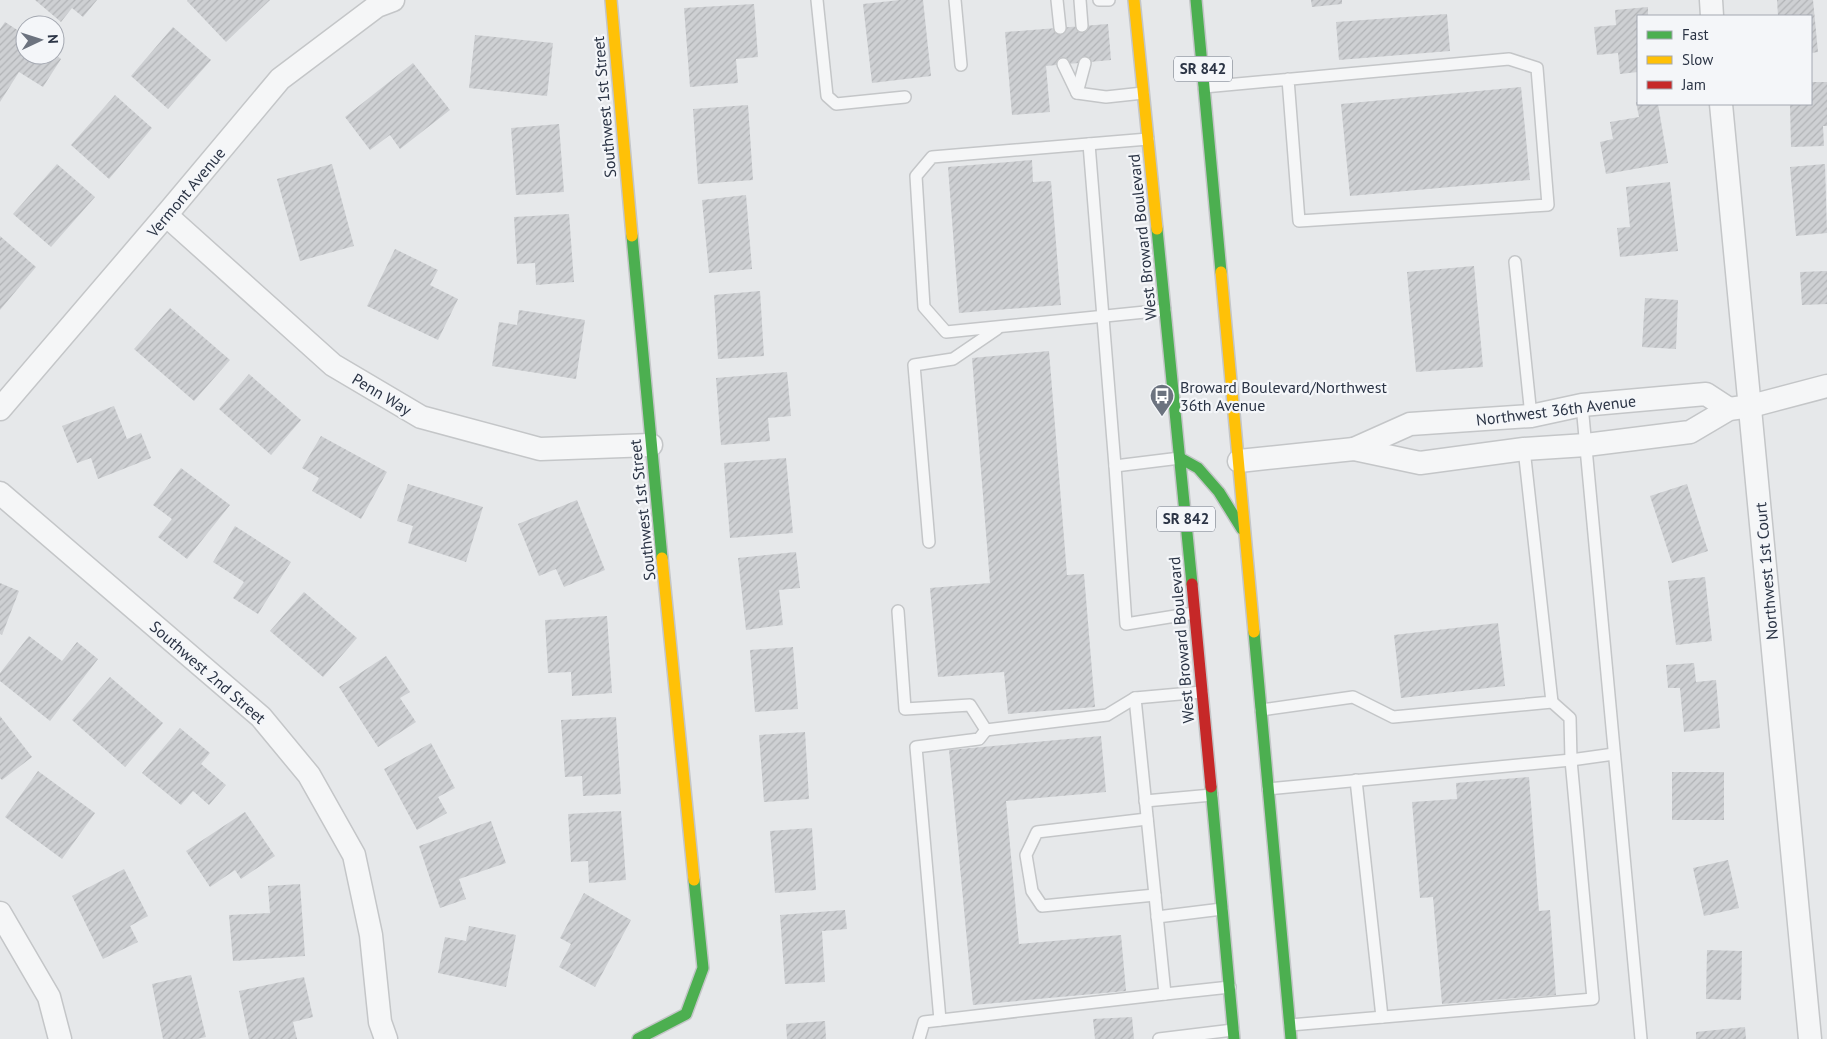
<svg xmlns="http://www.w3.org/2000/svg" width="1827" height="1039" font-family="'PT Sans',sans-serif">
<defs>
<pattern id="building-hatch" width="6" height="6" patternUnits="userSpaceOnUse" patternTransform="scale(1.25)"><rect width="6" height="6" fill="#ced0d3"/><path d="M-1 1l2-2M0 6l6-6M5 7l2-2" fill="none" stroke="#b1b3b6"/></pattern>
</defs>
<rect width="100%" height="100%" fill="#e6e8ea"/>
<g fill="url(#building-hatch)">
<path d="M35 0H97L83 17 72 8 61 22Z"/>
<path d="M188 0H270L226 42 187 1Z"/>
<path d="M900 0H923L931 76 872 83 863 4Z"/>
<path d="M1311 0H1342V4L1312 7Z"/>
<path d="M1777 0H1813L1818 52 1811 53V16H1778Z"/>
<path d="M754 4 758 57 736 59 738 83 690 87 684 8Z"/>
<path d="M1648 7V16H1638V72L1620 74 1618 53 1597 55 1594 27 1616 25 1615 10Z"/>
<path d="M1447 14 1450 51 1339 60 1336 22Z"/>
<path d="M5 22 25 35V55H56L61 59 43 87 19 72 0 102V29Z"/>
<path d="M1108 24 1111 60 1046 66 1050 112 1012 115 1005 32Z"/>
<path d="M173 27 211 60 168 109 131 76Z"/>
<path d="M475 35 553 43 547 96 469 88Z"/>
<path d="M413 63 450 110 400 149 390 135 370 150 345 117Z"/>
<path d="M1811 82H1827V126H1823L1824 146 1791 147 1790 104H1811Z"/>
<path d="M1521 87 1530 180 1350 196 1341 104Z"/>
<path d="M115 95 152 128 109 179 71 145Z"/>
<path d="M1636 102H1638V104H1658L1668 163 1606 174 1600 142 1613 139 1610 122 1639 117Z"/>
<path d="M748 105 753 180 698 184 693 109Z"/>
<path d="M559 124 564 192 516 195 511 128Z"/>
<path d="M1032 160 1033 182 1051 181 1061 305 959 313 948 167Z"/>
<path d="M57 164 95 197 51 247 13 214Z"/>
<path d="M332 164 354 246 300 261 277 179Z"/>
<path d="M1825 164 1827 233 1796 236 1790 167Z"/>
<path d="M1670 182 1678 251 1620 257 1617 228 1630 227 1626 187Z"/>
<path d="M746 195 752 269 709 273 702 200Z"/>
<path d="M569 214 574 282 536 285 535 263 517 264 514 217Z"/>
<path d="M0 236 36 267 0 310Z"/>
<path d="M395 249 438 270 430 285 458 299 438 340 367 306Z"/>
<path d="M1474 266 1483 367 1416 372 1407 272Z"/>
<path d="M1827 271V304L1802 305 1800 272Z"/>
<path d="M760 291 764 356 718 359 714 295Z"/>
<path d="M1645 298 1678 300 1676 349 1642 347Z"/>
<path d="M170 308 230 360 194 401 134 349Z"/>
<path d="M519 310 585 320 576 379 492 366 499 322 517 325Z"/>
<path d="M1049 351 1067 575 1084 574 1095 707 1008 714 1004 672 938 677 930 588 990 583 972 358Z"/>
<path d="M787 372 791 416 768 418 770 441 721 445 716 378Z"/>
<path d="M249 374 301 420 271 455 219 409Z"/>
<path d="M114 406 127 439 141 433 151 458 98 479 91 458 77 463 62 426Z"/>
<path d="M321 436 387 472 361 519 312 491 319 478 302 468Z"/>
<path d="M786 458 793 533 730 538 724 463Z"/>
<path d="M181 468 230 505 187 559 158 537 172 519 153 505Z"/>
<path d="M408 484 483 507 466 562 408 543 413 526 397 521Z"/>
<path d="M1687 484 1708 551 1672 563 1650 496Z"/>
<path d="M577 500 605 570 564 587 556 569 539 576 518 524Z"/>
<path d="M235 526 291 562 258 614 233 598 244 582 213 562Z"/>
<path d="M796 552 800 588 779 590 783 625 746 630 738 558Z"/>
<path d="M1705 577 1712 641 1676 645 1668 581Z"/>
<path d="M0 583 19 591 2 635 0 634Z"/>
<path d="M304 592 357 638 323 677 270 631Z"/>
<path d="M607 616 612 693 572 696 571 672 548 673 545 620Z"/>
<path d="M1498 623 1505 686 1401 698 1394 635Z"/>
<path d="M29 636 62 661 77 642 98 659 50 721 0 681V673Z"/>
<path d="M793 647 798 709 755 712 750 650Z"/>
<path d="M386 656 410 692 400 698 416 722 378 747 339 687Z"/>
<path d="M1694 663 1696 682 1716 680 1720 728 1684 732 1680 688H1668L1666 665Z"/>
<path d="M110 677 163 723 125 767 72 720Z"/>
<path d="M0 716 32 757 2 780 0 778Z"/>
<path d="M616 717 621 794 583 796 582 776 565 777 561 720Z"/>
<path d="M180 728 210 753 201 764 226 785 209 805 193 791 181 805 142 773Z"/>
<path d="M805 732 809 799 764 802 759 735Z"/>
<path d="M1101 736 1106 792 1006 801 1019 944 1121 935 1126 991 973 1005 949 750Z"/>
<path d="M431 743 455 788 438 797 447 813 417 830 384 769Z"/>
<path d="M38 771 95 813 62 859 5 817Z"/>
<rect x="1672" y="772" width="52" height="48"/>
<path d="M1529 777 1539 911 1550 910 1556 995 1442 1004 1433 897 1420 898 1412 802 1457 799 1456 783Z"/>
<path d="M621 811 626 880 589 883 588 861 571 862 568 814Z"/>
<path d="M245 812 275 856 241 879 235 870 210 887 186 851Z"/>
<path d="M491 821 506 863 459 879 466 899 440 908 419 846Z"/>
<path d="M812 828 816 890 775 893 770 831Z"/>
<path d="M1728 860 1739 908 1704 916 1693 868Z"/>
<path d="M124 869 148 916 130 926 138 942 103 959 72 896Z"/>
<path d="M300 884 305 956 233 961 229 915 270 913 268 886Z"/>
<path d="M584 893 631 920 595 987 559 967 571 944 560 938Z"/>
<path d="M845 910 847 929 822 931 825 982 785 984 780 915Z"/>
<path d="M469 926 516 935 506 987 438 973 445 937 466 941Z"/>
<path d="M1707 950 1742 951 1741 1000 1706 999Z"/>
<path d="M191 975 206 1037 197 1039H163L152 984Z"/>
<path d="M304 977 313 1017 293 1022 297 1039H249L239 991Z"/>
<path d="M1132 1017 1134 1039H1095L1093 1019Z"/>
<path d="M825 1021 826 1039H787L786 1024Z"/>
<path d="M1745 1027 1746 1039H1696V1032Z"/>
</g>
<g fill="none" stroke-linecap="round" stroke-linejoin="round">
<defs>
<g id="lane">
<path d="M817 0 827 96 836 104 905 97"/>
<path d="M955 0 961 65"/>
<path d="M1057 0 1060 28"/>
<path d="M1080 0 1082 26"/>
<path d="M1099 0H1109"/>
<path d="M1063 64 1077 93 1106 97 1143 93"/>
<path d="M1204 87 1509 59 1537 68 1548 205 1299 221 1288 79"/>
<path d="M1077 93 1085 63"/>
<path d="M1148 139 932 157 916 176 924 307 946 332 1165 310"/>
<path d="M1089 144 1115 466 1126 624 1194 613"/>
<path d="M1515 262 1531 416"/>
<path d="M1582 405 1641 1039"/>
<path d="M1115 466 1180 458"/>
<path d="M929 542 914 365 953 359 997 329"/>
<path d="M898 611 905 709 970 705 986 730 1107 715 1135 698 1202 692"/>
<path d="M1135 698 1165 994 1230 987"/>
<path d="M1261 710 1353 697 1393 717 1552 702 1524 449"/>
<path d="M1356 780 1382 1017"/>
<path d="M1268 789 1571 760 1614 754"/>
<path d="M1145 801 1212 795"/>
<path d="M1147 819 1037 832 1026 855 1032 891 1042 906 1155 895"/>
<path d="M1157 917 1222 909"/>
<path d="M940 1020 916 747 979 739 986 730"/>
<path d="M1290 1025 1593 999 1571 760 1570 718 1552 702"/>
<path d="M919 1039 924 1022 1165 994"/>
<path d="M1159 1039 1233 1030"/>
</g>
<g id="street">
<path d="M1711 0 1712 16"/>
<path d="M1721 104 1810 1039"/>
<path d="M166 215 333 365 421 417 540 449 651 445"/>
<path d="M0 409 166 215 280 79 377 6 393 0"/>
<path d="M1354 449 1410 424 1531 416 1582 405 1706 394 1729 409"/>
<path d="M1239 461 1354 449 1420 463 1524 449 1586 445 1690 432 1729 409 1751 406 1827 386"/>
<path d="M0 493 261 717 309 775 354 855 371 935 380 1022 386 1039"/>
<path d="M0 913 49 997 60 1039"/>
</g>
<g id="fast">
<path d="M1196 0 1221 272"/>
<path d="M1157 229 1192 584"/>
<path d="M632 236 662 558"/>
<path d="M1180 458 1198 468 1219 492 1242 529"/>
<path d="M1254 632 1291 1039"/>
<path d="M1211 787 1234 1039"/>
<path d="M638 1039 686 1014 703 968 694 880"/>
</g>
<g id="slow">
<path d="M611 0 632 236"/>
<path d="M1134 0 1157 229"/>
<path d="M1221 272 1254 632"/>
<path d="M662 558 694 880"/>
</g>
<path id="jam" d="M1192 584 1211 787"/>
</defs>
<use href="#lane" stroke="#c4c6c8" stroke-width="14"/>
<use href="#street" stroke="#c4c6c8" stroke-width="25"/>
<use href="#fast" stroke="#c4c6c8" stroke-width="14"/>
<use href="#slow" stroke="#c4c6c8" stroke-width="14"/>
<use href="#jam" stroke="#c4c6c8" stroke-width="14"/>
<use href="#lane" stroke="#f5f6f7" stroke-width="11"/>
<use href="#street" stroke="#f5f6f7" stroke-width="22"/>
<use href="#fast" stroke="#4caf50" stroke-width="11"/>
<use href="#slow" stroke="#ffc107" stroke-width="11"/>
<use href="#jam" stroke="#c62828" stroke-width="11"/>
</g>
<defs>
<symbol id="bus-pin" viewBox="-11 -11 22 30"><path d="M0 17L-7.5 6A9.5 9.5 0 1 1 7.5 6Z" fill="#6c737f" stroke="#f4f6f9"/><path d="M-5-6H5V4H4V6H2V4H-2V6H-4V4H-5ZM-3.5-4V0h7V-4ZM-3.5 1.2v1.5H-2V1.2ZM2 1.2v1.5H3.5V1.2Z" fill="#fff"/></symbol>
</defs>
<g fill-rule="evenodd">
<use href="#bus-pin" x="1148" y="382" width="28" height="38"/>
</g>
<g text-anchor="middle" stroke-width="4.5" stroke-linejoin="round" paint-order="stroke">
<g fill="#f4f6f9" stroke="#676e7b" stroke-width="1">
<rect x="1174" y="56.5" width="58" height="25" rx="4"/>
<rect x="1157" y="506.5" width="58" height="25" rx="4"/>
</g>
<g font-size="15" font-weight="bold" fill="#2b3445">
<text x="1203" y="74">SR 842</text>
<text x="1186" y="524">SR 842</text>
</g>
<g font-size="16" fill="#2b3445" stroke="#f4f6f9">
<text transform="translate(604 107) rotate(-95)" y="6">Southwest 1st Street</text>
<text transform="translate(186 192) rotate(-50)" y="6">Vermont Avenue</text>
<text transform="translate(1142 237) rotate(-96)" y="6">West Broward Boulevard</text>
<text transform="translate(382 394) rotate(31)" y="6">Penn Way</text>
<text transform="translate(1556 410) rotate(-7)" y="6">Northwest 36th Avenue</text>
<text transform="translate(642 510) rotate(-96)" y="6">Southwest 1st Street</text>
<text transform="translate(1766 571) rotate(-95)" y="6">Northwest 1st Court</text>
<text transform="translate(1181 640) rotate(-95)" y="6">West Broward Boulevard</text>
<text transform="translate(208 672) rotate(41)" y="6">Southwest 2nd Street</text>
</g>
<g font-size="16" fill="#2b3445" stroke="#f4f6f9" text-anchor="start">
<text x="1180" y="393">Broward Boulevard/Northwest<tspan x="1180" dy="18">36th Avenue</tspan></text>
</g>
</g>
<rect x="1637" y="15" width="175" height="90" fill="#f4f6f9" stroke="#a4a8b1"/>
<rect x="1647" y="31" width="25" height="8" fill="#4caf50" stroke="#a4a8b1"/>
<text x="1682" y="40" font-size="15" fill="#2b3445">Fast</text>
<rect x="1647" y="56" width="25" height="8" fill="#ffc107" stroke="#a4a8b1"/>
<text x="1682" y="65" font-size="15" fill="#2b3445">Slow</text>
<rect x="1647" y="81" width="25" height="8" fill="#c62828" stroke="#a4a8b1"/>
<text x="1682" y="90" font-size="15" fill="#2b3445">Jam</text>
<g transform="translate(40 40) rotate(86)"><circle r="24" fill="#f4f6f9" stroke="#a4a8b1"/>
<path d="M0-4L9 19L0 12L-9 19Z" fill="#6c737f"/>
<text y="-8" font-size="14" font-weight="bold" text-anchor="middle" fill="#2b3445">N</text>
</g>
</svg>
